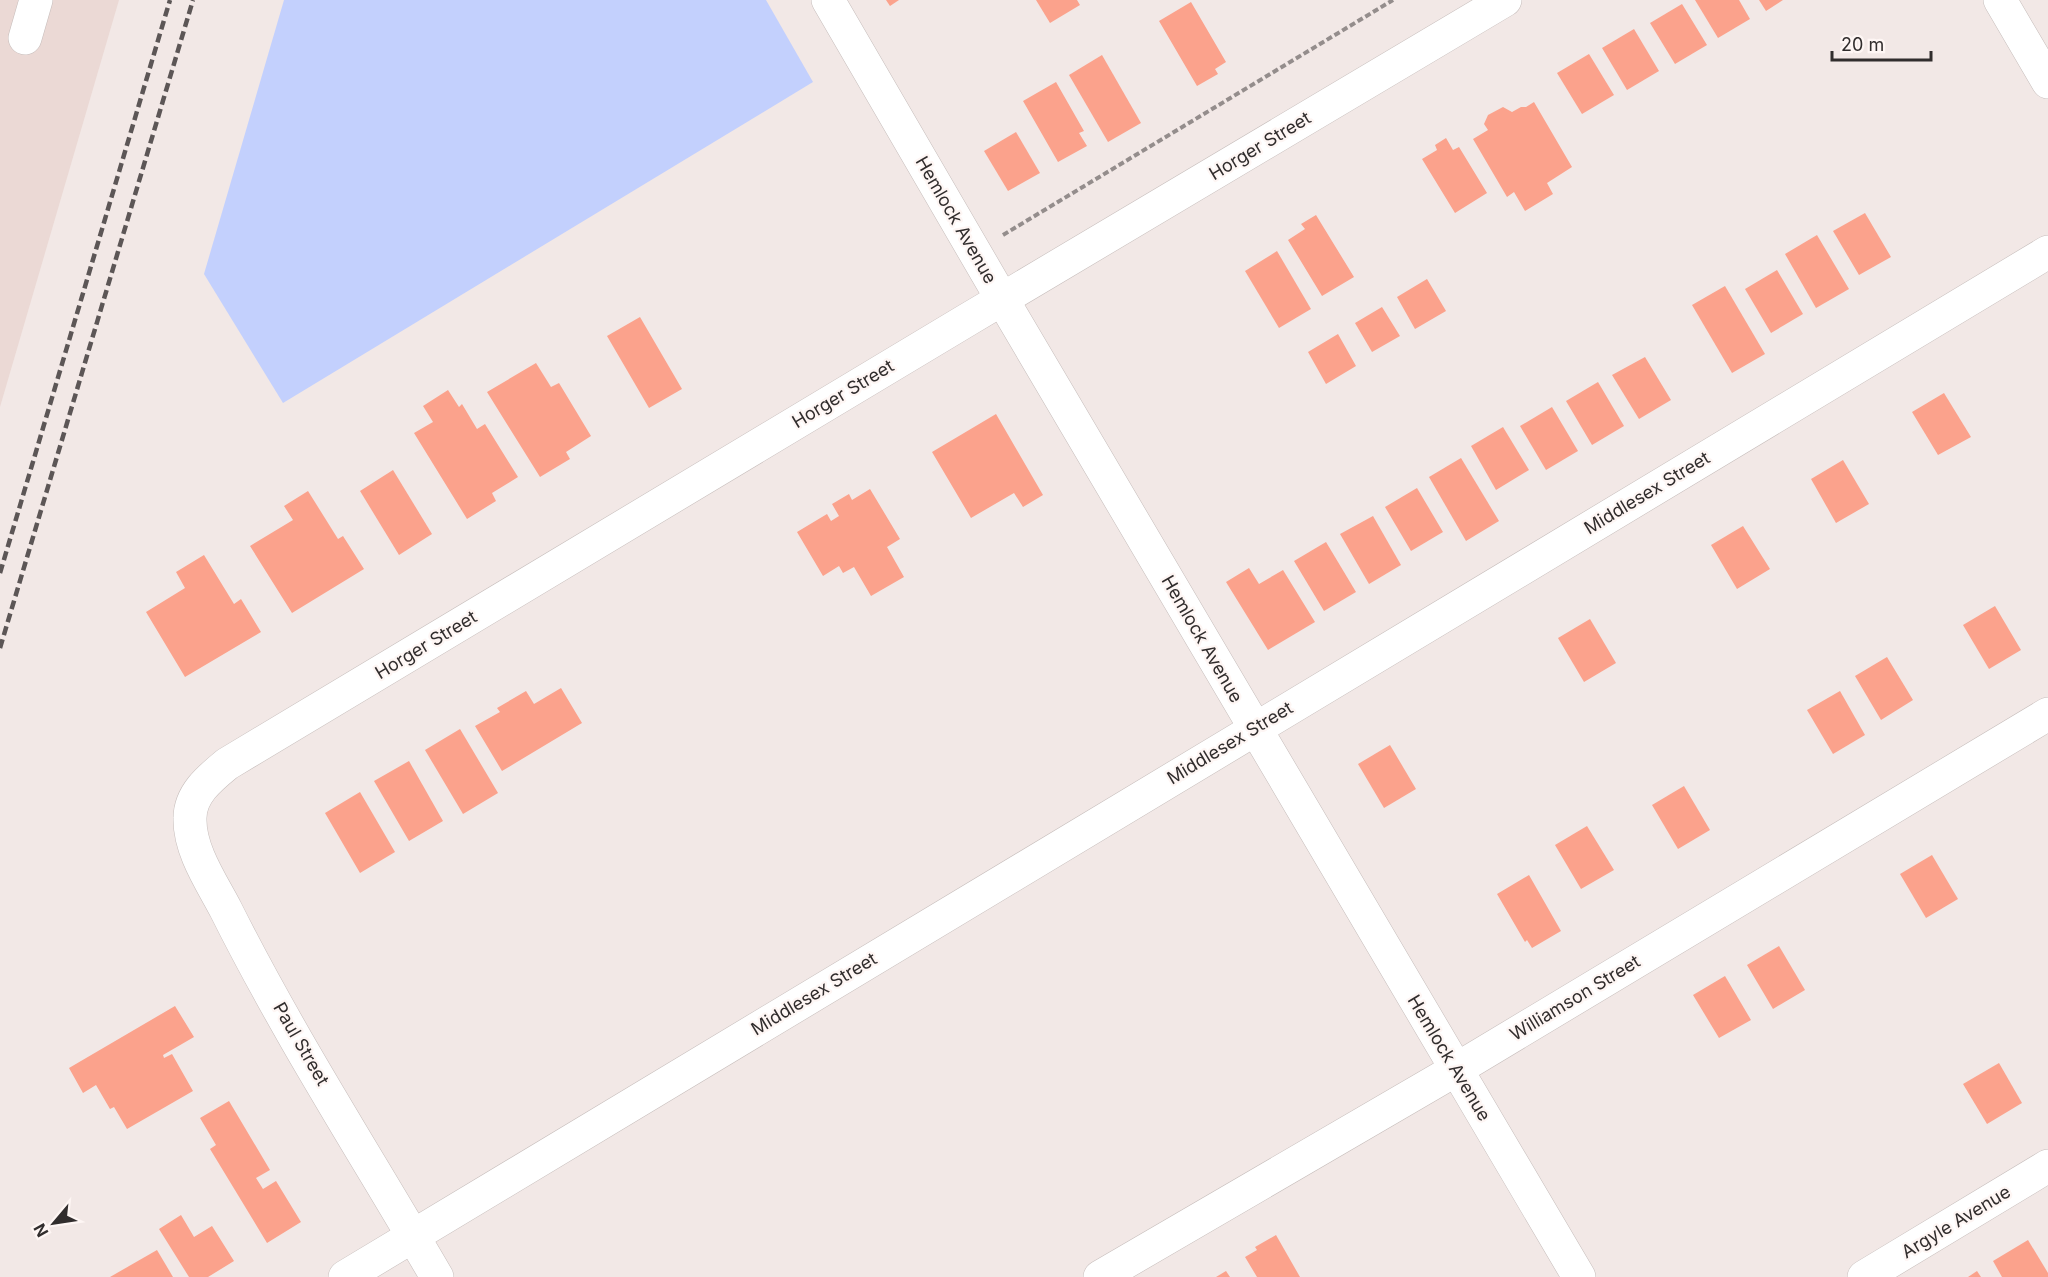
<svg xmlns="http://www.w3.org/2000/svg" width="2048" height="1277" font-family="Inter,sans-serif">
<rect width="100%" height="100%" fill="#f2e8e6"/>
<path fill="#ebd9d5" d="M0 0H119L0 407Z"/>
<path fill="#c3d0fd" d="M284 0H766L813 82 283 403 204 274Z"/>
<g fill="#fba28c">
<path d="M886 0H899L890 6Z"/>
<path d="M1036 0H1077L1080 5 1050 23Z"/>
<path d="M1695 0H1739L1750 19 1718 38Z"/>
<path d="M1759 0H1783L1766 11Z"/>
<path d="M1191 2 1226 62 1215 69 1218 74 1197 86 1159 21Z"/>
<path d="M1682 4 1707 45 1675 64 1650 23Z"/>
<path d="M1634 29 1659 71 1627 90 1602 48Z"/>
<path d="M1589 54 1614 95 1582 114 1557 73Z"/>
<path d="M1102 55 1141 123 1108 142 1069 75Z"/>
<path d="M1056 82 1084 131 1079 133 1087 146 1058 162 1023 101Z"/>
<path d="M1534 102 1572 167 1547 183 1553 194 1525 211 1514 192 1507 197 1473 139 1488 130 1484 124 1488 115 1503 107 1512 112 1521 107H1526Z"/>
<path d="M1016 132 1040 173 1008 191 984 151Z"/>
<path d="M1446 138 1453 150 1459 147 1487 193 1455 213 1422 159 1437 150 1435 145Z"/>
<path d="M1865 213 1891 257 1859 275 1833 231Z"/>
<path d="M1316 215 1354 277 1322 296 1288 240 1305 229 1301 224Z"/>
<path d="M1817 235 1849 289 1816 308 1785 254Z"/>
<path d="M1277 251 1311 309 1279 328 1245 271Z"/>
<path d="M1777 270 1803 314 1771 333 1745 289Z"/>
<path d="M1427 279 1446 311 1415 329 1397 297Z"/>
<path d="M1725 286 1765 354 1732 373 1692 305Z"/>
<path d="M1382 307 1400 336 1372 352 1355 323Z"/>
<path d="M640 317 682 389 649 408 607 336Z"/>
<path d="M1338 334 1356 366 1326 384 1308 352Z"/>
<path d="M1645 357 1671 400 1639 419 1612 375Z"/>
<path d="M536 363 551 387 559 383 591 436 566 452 570 459 540 477 487 392Z"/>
<path d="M1598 382 1624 426 1592 445 1566 401Z"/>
<path d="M448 390 459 407 462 404 477 429 485 424 518 477 492 493 496 501 467 519 414 433 433 422 423 406Z"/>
<path d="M1944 393 1971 437 1938 455 1912 412Z"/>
<path d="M1552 407 1578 451 1546 470 1520 426Z"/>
<path d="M996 414 1043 495 1023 507 1014 493 971 518 932 452Z"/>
<path d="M1503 427 1529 470 1496 490 1471 446Z"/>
<path d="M1461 458 1499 521 1466 541 1429 477Z"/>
<path d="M1843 460 1869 504 1836 523 1811 479Z"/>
<path d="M393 470 432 534 399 555 360 491Z"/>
<path d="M1417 488 1443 532 1411 551 1385 507Z"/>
<path d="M870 489 900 539 887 547 904 577 871 596 854 567 843 573 839 566 823 576 797 532 827 514 831 521 839 516 832 504 849 494 852 500Z"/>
<path d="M308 491 338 539 343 536 364 569 292 613 250 546 293 520 284 506Z"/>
<path d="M1373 516 1401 565 1369 584 1340 534Z"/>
<path d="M1743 526 1770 569 1737 589 1711 545Z"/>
<path d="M1326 542 1356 592 1324 611 1294 561Z"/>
<path d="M204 555 234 604 241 599 261 632 185 677 146 612 185 588 176 572Z"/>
<path d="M1249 568 1259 584 1283 570 1315 622 1268 650 1226 582Z"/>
<path d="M1995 606 2021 650 1989 669 1963 625Z"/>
<path d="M1590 619 1616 663 1584 682 1558 638Z"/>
<path d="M1887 657 1913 700 1881 720 1855 676Z"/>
<path d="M561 688 582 723 502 771 475 726 500 712 497 708 526 691 534 704Z"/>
<path d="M1840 691 1865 735 1833 754 1807 710Z"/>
<path d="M460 729 498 793 463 814 425 750Z"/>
<path d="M1390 745 1416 789 1384 808 1358 764Z"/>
<path d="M409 761 443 821 409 841 374 781Z"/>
<path d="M1684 786 1710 830 1678 849 1652 805Z"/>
<path d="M360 792 395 852 360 873 325 813Z"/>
<path d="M1587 826 1614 870 1581 889 1555 845Z"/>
<path d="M1932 855 1958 899 1926 918 1900 874Z"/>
<path d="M1529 875 1561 931 1532 948 1527 940 1525 942 1497 894Z"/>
<path d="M1779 946 1805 990 1773 1009 1747 965Z"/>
<path d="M1725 976 1751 1020 1719 1038 1693 995Z"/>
<path d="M175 1006 194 1037 163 1055 164 1058 172 1054 193 1091 127 1129 114 1107 110 1109 96 1085 83 1093 69 1068Z"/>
<path d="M1999 1063 2022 1103 1987 1124 1963 1084Z"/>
<path d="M229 1101 270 1170 256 1178 263 1189 276 1181 301 1222 267 1243 210 1149 216 1145 200 1118Z"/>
<path d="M181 1215 194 1237 212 1226 234 1261 208 1277H189L159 1229Z"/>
<path d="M1276 1235 1300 1277H1257L1245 1257 1257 1250 1255 1247Z"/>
<path d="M2028 1240 2048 1273V1277H2002L1993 1261Z"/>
<path d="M157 1250 173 1277H110Z"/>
<path d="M1226 1271 1230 1277H1216Z"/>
<path d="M1977 1271 1981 1277H1968Z"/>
</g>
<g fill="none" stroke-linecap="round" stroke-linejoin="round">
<defs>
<g id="minor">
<path d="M828 0 1002 299 1579 1277"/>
<path d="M2000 0 2048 82"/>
<path d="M25 38 36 0"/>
<path d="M345 1277 2048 252"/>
<path d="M437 1277C366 1155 289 1036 226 910 212 883 189 850 190 818 190 794 210 778 227 764L967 320 1505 0"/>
<path d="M1100 1277 1457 1069 2048 714"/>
<path d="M1864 1277 2048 1166"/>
</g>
</defs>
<use href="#minor" stroke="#c6bdbb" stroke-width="34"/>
<path stroke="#948d8c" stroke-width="4" stroke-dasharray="6 3" stroke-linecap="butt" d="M1003 235 1393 0"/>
<use href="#minor" stroke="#fff" stroke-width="33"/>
<g stroke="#5c5656" stroke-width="4.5" stroke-dasharray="9 4.5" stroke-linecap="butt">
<path d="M0 573 170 0"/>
<path d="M0 648 193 0"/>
</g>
</g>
<g text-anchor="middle" stroke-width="4.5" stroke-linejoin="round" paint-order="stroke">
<g font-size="18" fill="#312d2d" stroke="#fef6f4">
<text transform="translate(1260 146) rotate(-31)" y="6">Horger Street</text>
<text transform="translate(956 220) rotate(60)" y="6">Hemlock Avenue</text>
<text transform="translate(843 394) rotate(-31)" y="6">Horger Street</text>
<text transform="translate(1647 493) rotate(-31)" y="6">Middlesex Street</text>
<text transform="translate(1202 639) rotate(60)" y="6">Hemlock Avenue</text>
<text transform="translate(426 645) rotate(-31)" y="6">Horger Street</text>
<text transform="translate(1230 743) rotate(-31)" y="6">Middlesex Street</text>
<text transform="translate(814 994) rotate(-31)" y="6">Middlesex Street</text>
<text transform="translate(1575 998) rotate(-31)" y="6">Williamson Street</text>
<text transform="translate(301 1044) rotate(60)" y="6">Paul Street</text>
<text transform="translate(1449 1058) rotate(59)" y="6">Hemlock Avenue</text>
<text transform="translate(1956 1222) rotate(-31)" y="6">Argyle Avenue</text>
</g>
</g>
<g transform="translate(54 1223) rotate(241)" stroke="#fef6f4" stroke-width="4.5" paint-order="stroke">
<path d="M0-4.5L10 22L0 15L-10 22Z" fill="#312d2d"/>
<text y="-9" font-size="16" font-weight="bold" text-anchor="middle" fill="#312d2d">N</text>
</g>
<path d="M1832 51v9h99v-9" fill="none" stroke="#312d2d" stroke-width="3"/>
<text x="1841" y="51" font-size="18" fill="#312d2d" stroke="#fef6f4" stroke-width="4.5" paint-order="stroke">20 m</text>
</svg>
